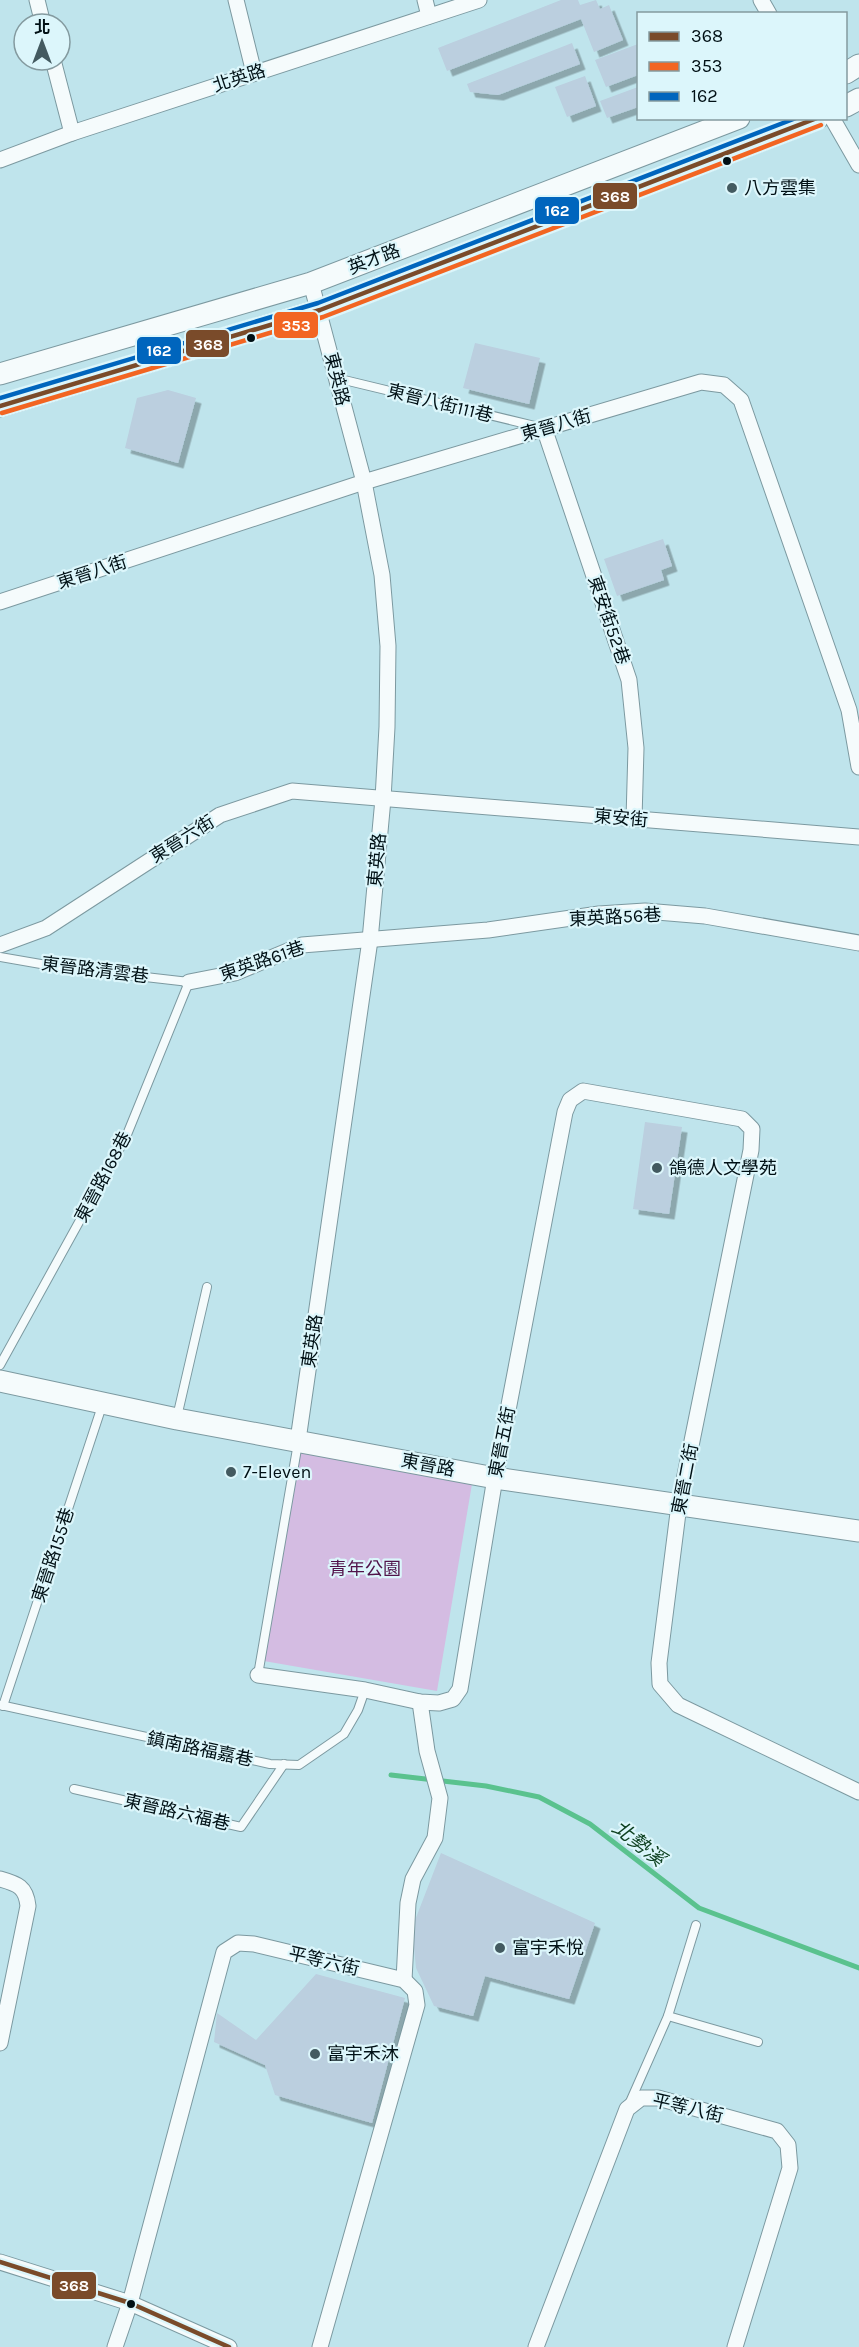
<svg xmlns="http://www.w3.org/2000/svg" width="859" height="2347" font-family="Karla,'Noto Sans TC',sans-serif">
<defs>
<filter id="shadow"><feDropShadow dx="5.5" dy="5.5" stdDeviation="0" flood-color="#0004"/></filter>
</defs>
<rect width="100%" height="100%" fill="#bfe4ec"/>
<path fill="#d4bce2" d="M294 1448 473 1478 437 1691 258 1660Z"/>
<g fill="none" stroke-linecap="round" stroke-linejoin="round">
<path stroke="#5ac28e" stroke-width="5" d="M391 1775 486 1786 539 1797 590 1824 699 1908 859 1968"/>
</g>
<g fill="#bbcfdf" filter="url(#shadow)">
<path d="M561 0H578L580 5 596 0 600 9 609 5 623 40 594 52 581 19 447 71 438 48Z"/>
<path d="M572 43 580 64 498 95 470 92 467 84Z"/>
<path d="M638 44V75L606 87 595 60Z"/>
<path d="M585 76 596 106 567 117 555 87Z"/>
<path d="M638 87V107L607 118 600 101Z"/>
<path d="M475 343 540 358 529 404 463 388Z"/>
<path d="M168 390 196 398 178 463 125 448 137 398Z"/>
<path d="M663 539 672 566 661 570 664 580 617 596 604 559Z"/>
<path d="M645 1122 682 1127 669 1214 633 1209Z"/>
<path d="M441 1853 595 1923 569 1999 485 1976 473 2016 434 2006 416 1968 412 1928Z"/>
<path d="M316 1974 405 1998 372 2123 275 2095 265 2065 214 2042 217 2013 256 2040Z"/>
</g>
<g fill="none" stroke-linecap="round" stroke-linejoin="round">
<defs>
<g id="lane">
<path d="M336 378 539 427"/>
<path d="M0 957 58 967 189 982 126 1137 0 1365"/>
<path d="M177 1417 207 1287"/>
<path d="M258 1675 298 1443"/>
<path d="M0 1705 270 1764 299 1765 344 1734 358 1710 365 1690"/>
<path d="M3 1706 102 1406"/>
<path d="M74 1789 241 1827 284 1764"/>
<path d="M668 2016 758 2042"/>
<path d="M630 2102 668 2016 696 1925"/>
</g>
<g id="street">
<path d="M37 0 43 24"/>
<path d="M236 0 254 73"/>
<path d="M425 0 429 16"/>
<path d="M761 0 769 14"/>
<path d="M53 60 72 133"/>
<path d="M832 118 859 165"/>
<path d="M0 160 72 133 479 0"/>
<path d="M544 428 629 680 636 748 634 819"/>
<path d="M0 602 364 482 701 382 724 385 741 400 849 710 859 767"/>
<path d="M0 945 46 928 220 815 292 791 859 837"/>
<path d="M189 982 235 973 302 945 488 930 599 914 645 911 705 916 859 943"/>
<path d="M298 1440 370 940 383 799 387 727 388 646 382 575 364 482 311 283"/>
<path d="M258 1675 365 1690 420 1702 439 1703 453 1699 460 1689 495 1478 565 1112 570 1100 583 1091 742 1119 752 1129 751 1150 679 1505 659 1663 660 1684 678 1705 859 1792"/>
<path d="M0 1879C18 1884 26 1887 28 1906L0 2043"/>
<path d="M404 1980 408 1903 413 1879 435 1838 440 1798 427 1751 420 1702"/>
<path d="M0 2262 130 2303 229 2347"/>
<path d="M115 2347 130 2303 224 1952 238 1943 254 1944 404 1980 415 1991 417 2005 320 2347"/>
<path d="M536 2347 627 2109 641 2098H658L777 2131 788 2145 790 2168 735 2347"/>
</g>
<g id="secondary">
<path d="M846 73 859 65"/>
<path d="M846 106 859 99"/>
<path d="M0 374 311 283 739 118"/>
<path d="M0 406 320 310 818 118"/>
<path d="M0 1381 177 1419 495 1478 859 1531"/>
</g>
</defs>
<use href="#lane" stroke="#7c99a0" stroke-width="10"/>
<use href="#street" stroke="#7c99a0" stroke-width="17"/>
<use href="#secondary" stroke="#7c99a0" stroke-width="23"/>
<use href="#lane" stroke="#f5fbfc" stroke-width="8"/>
<use href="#street" stroke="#f5fbfc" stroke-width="15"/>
<use href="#secondary" stroke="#f5fbfc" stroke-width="21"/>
<defs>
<g id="bus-1">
<path d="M0 406 320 310 817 118"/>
<path d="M0 2262 130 2303 229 2347"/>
</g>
<path id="bus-2" d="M2 413 323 317 821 125"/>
<path id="bus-3" d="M0 398 318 303 796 118"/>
</defs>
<use href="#bus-1" stroke="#dcf6fb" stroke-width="9"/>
<use href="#bus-2" stroke="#dcf6fb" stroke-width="9"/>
<use href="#bus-3" stroke="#dcf6fb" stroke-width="9"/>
<use href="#bus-1" stroke="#7a4b2a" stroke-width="4.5"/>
<use href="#bus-2" stroke="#f26522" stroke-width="4.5"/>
<use href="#bus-3" stroke="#0065bd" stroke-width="4.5"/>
</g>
<g fill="#001015" stroke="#dcf6fb" stroke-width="2">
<circle cx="727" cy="161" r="5"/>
<circle cx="251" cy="338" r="5"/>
<circle cx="131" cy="2304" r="5"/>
</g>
<g fill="#435a60" stroke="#dcf6fb" stroke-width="2">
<circle cx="732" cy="188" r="6"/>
<circle cx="657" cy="1168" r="6"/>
<circle cx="231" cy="1472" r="6"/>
<circle cx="500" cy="1948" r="6"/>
<circle cx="315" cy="2054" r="6"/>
</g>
<g text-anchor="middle" stroke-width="4.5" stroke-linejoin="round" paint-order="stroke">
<g font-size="18" fill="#001015" stroke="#dcf6fb">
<text transform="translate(239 78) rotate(-18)" y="6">北英路</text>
<text transform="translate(374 259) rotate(-21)" y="6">英才路</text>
<text transform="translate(337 379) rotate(76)" y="6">東英路</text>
<text transform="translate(440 403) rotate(14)" y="6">東晉八街111巷</text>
<text transform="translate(556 425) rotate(-16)" y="6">東晉八街</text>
<text transform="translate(92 572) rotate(-18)" y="6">東晉八街</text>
<text transform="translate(609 620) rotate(71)" y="6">東安街52巷</text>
<text transform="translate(621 818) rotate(5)" y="6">東安街</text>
<text transform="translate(182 839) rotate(-32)" y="6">東晉六街</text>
<text transform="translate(377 860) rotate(-85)" y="6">東英路</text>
<text transform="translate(615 917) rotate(-3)" y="6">東英路56巷</text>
<text transform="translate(262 961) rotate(-19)" y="6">東英路61巷</text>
<text transform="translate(95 970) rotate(7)" y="6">東晉路清雲巷</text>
<text transform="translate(103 1177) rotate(-62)" y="6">東晉路168巷</text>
<text transform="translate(312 1341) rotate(-82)" y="6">東英路</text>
<text transform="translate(502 1442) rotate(-79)" y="6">東晉五街</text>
<text transform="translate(428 1465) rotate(11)" y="6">東晉路</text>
<text transform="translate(685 1479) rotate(-79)" y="6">東晉二街</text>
<text transform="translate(53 1555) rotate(-72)" y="6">東晉路155巷</text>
<text transform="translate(200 1749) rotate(12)" y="6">鎮南路福嘉巷</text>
<text transform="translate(177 1812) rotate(13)" y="6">東晉路六福巷</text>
<text transform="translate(324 1961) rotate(13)" y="6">平等六街</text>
<text transform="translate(688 2108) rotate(13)" y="6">平等八街</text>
</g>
<g font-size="18" fill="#001015" stroke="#dcf6fb" text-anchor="start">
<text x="744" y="194">八方雲集</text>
<text x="669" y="1174">鴿德人文學苑</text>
<text x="243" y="1478">7-Eleven</text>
<text x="512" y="1954">富宇禾悅</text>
<text x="327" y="2060">富宇禾沐</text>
</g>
<g font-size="18" fill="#51134a" stroke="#dcf6fb">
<text x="365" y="1575">青年公園</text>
</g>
<g font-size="20" font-style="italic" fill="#104323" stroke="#dcf6fb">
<text transform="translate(639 1843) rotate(38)" y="7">北勢溪</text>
</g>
</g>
<g stroke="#dcf6fb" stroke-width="2">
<rect x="592" y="182" width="46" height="28" rx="6" fill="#7a4b2a"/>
<rect x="534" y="196" width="46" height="29" rx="6" fill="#0065bd"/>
<rect x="273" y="311" width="46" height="28" rx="6" fill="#f26522"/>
<rect x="185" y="329" width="45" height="29" rx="6" fill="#7a4b2a"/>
<rect x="136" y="336" width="46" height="29" rx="6" fill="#0065bd"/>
<rect x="51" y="2271" width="46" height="29" rx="6" fill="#7a4b2a"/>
</g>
<g font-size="16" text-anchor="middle" font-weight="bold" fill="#fff">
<text x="615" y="202">368</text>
<text x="557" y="216">162</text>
<text x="296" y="331">353</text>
<text x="208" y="350">368</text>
<text x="159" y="356">162</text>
<text x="74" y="2291">368</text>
</g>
<rect x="637" y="12" width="210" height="108" fill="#dcf6fb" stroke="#849a9f" stroke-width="1.5"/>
<rect x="649" y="32" width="30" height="9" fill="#7a4b2a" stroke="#849a9f" stroke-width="1.5"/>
<text x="691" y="42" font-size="18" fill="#001015">368</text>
<rect x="649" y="62" width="30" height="9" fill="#f26522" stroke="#849a9f" stroke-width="1.5"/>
<text x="691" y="72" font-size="18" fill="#001015">353</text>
<rect x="649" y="92" width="30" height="9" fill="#0065bd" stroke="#849a9f" stroke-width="1.5"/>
<text x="691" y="102" font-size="18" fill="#001015">162</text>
<g transform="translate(42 42)"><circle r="28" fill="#dcf6fb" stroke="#849a9f" stroke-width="1.5"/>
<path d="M0-4.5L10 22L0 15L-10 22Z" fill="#435a60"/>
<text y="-9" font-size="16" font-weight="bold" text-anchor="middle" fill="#001015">北</text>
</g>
</svg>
